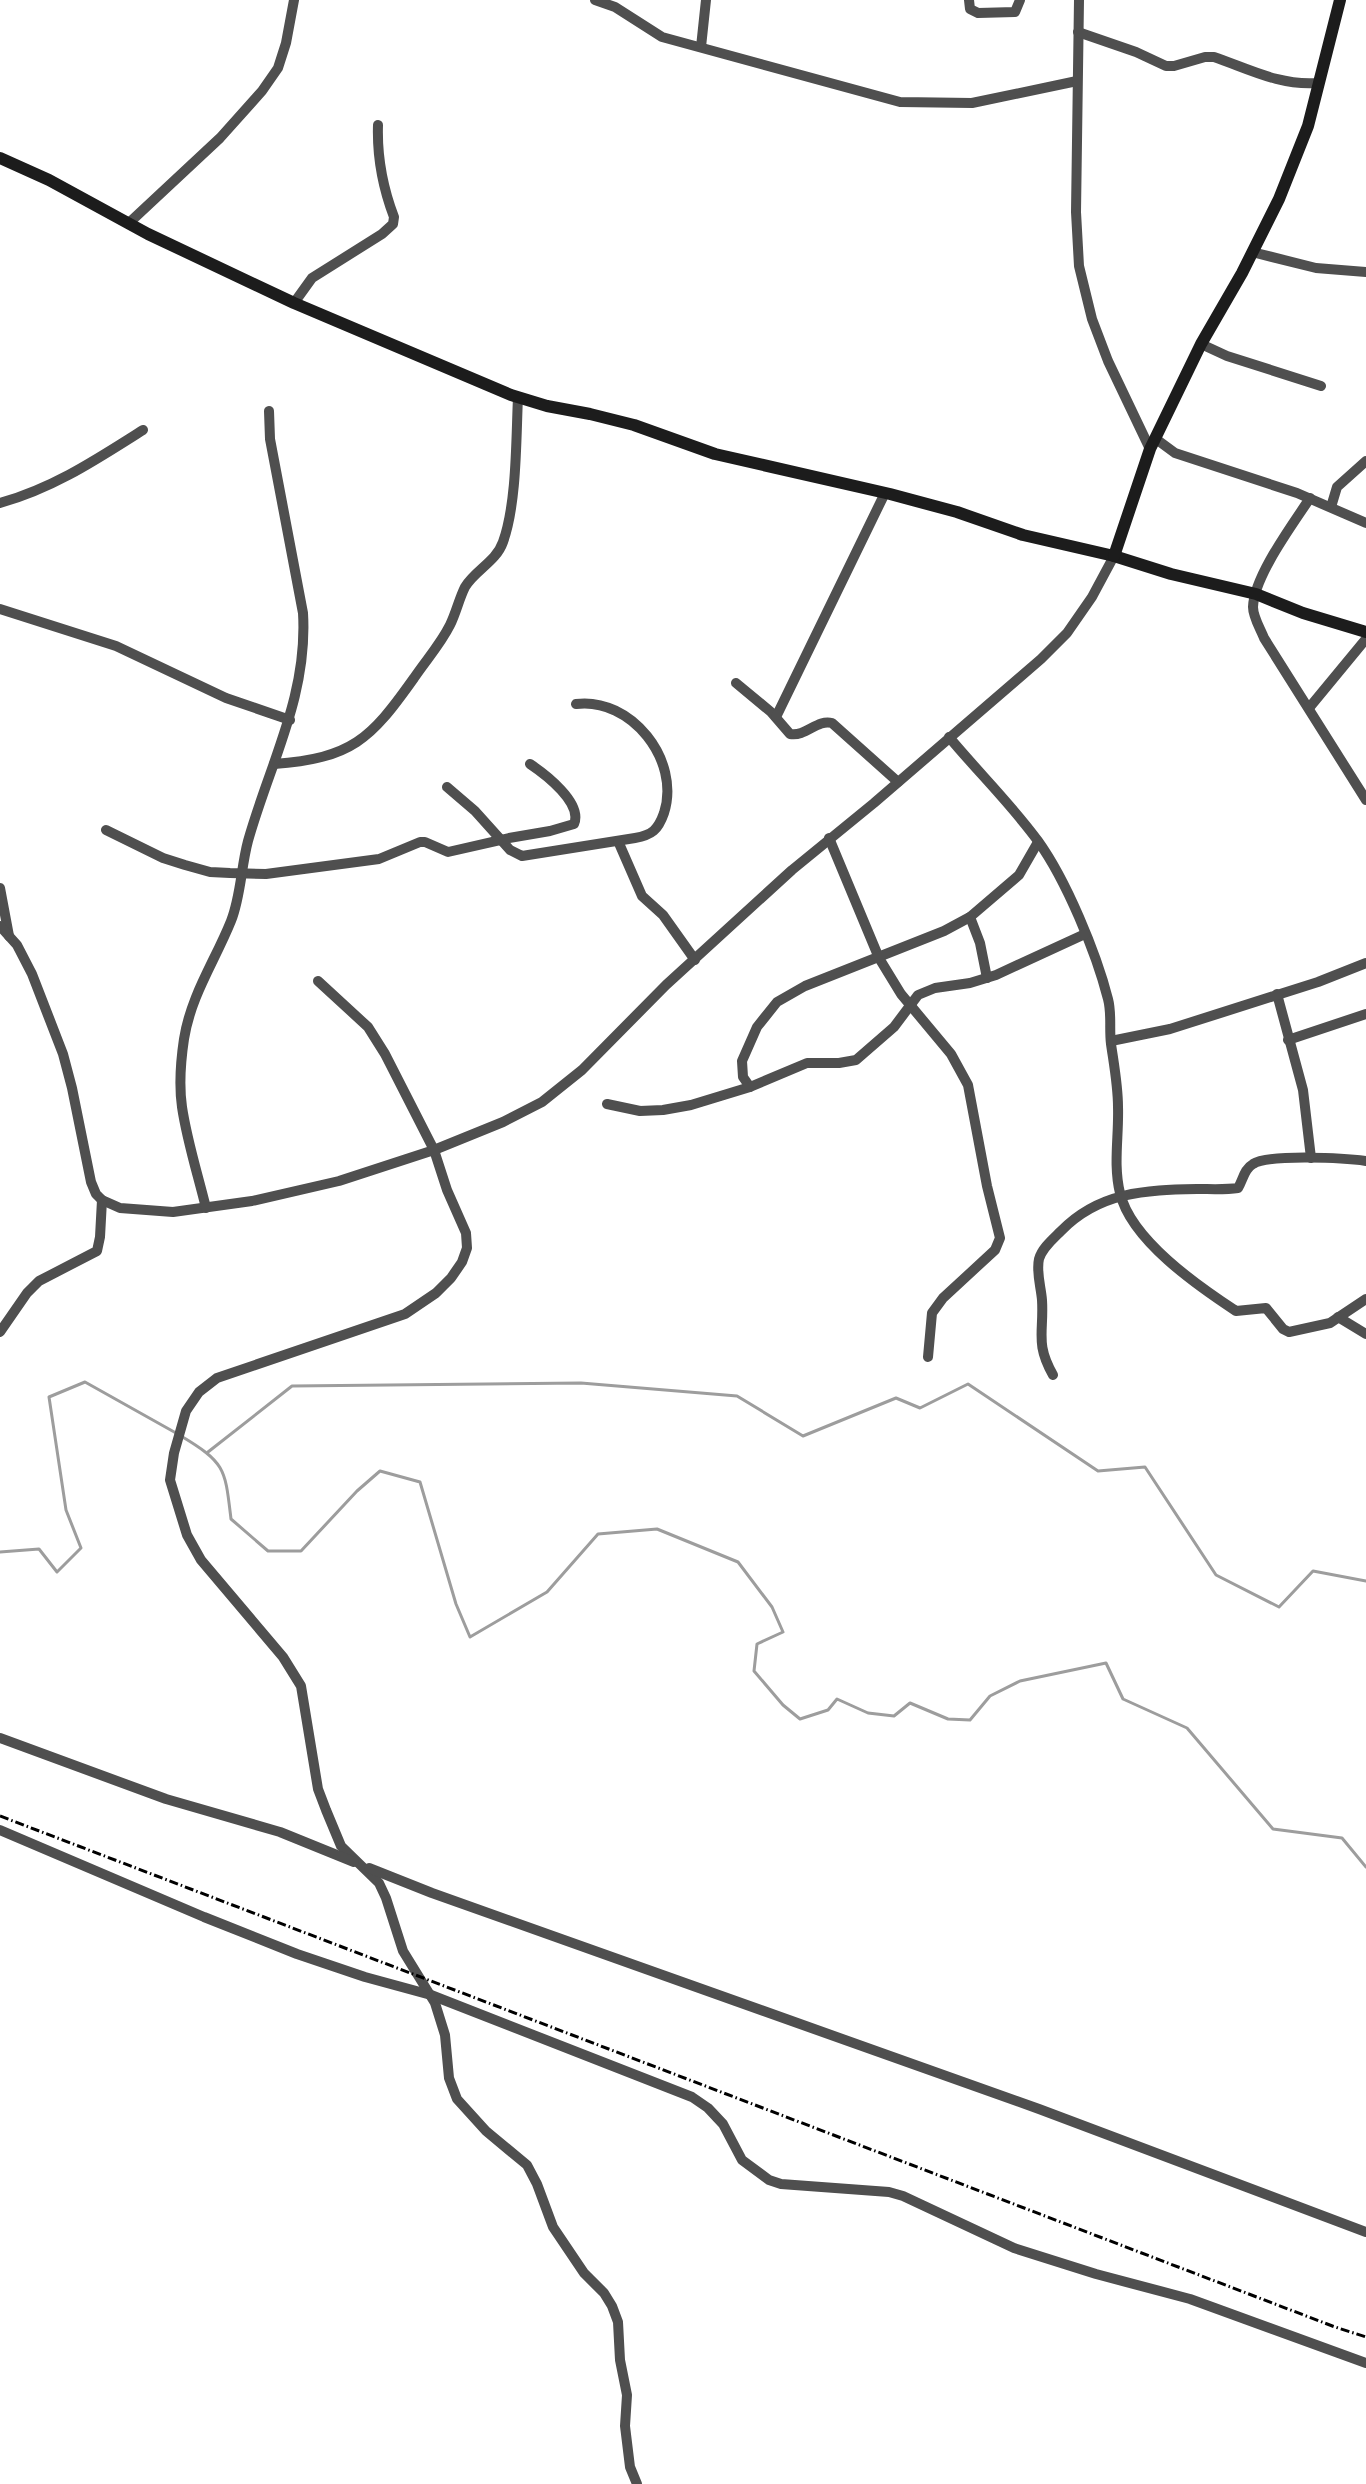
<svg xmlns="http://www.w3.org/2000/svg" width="1366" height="2484" font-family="'Exo 2',sans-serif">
<rect width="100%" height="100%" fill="#fff"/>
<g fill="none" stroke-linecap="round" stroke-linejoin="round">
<g stroke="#9d9d9d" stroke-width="3">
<path d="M181 1436C226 1463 225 1469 231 1519L268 1551H301L357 1491 380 1471 420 1482 456 1604 470 1637 547 1592 598 1534 657 1529 738 1562 772 1607 783 1632 757 1644 754 1671 783 1705 800 1719 828 1710 837 1699 868 1713 894 1716 910 1703 948 1719 970 1720 990 1696 1020 1681 1106 1663 1123 1699 1187 1728 1273 1829 1342 1838 1366 1867"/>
<path d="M208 1452 292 1386 581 1383 737 1396 803 1436 896 1398 920 1408 968 1384 1098 1471 1145 1467 1216 1575 1279 1607 1313 1571 1366 1581"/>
<path d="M0 1552 39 1549 57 1572 81 1548 66 1510 49 1397 85 1382 176 1433"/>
</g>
<g stroke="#4f4f4f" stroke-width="10">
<path d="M595 0 615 7 662 37 900 102 972 103 1077 81"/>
<path d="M969 0 970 9 978 13 1015 12 1020 0"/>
<path d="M1079 0 1076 212 1079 266 1092 319 1108 361 1150 449"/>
<path d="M1078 32 1136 52 1166 66H1174L1205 57H1214C1249 69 1280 86 1318 83"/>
<path d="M701 47 706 0"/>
<path d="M130 222 220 138 262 91 278 68 286 43 294 0"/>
<path d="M1252 252 1316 268 1366 272"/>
<path d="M294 303 312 278 382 234 393 224 394 217C383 188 377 156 378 125"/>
<path d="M1201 344 1227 356 1321 386"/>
<path d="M1156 439 1175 453 1297 493 1366 523"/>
<path d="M1310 498C1293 524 1254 576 1253 607 1253 617 1260 628 1264 638L1366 800"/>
<path d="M0 503C54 488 97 459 143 430"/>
<path d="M1331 507 1337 487 1366 461"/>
<path d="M0 609 116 646 226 698 290 720"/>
<path d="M736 683 771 712 790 734C806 737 817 719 832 723L898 782"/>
<path d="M1309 708 1366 639"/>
<path d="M776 717 885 493"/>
<path d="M949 737C978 772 1011 804 1038 841 1066 880 1096 952 1108 999 1112 1014 1109 1029 1111 1044 1114 1065 1118 1086 1118 1107 1119 1136 1113 1165 1120 1193 1131 1240 1198 1286 1236 1311L1266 1308 1283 1329 1289 1332 1330 1323 1366 1299"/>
<path d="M274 764C352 758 370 740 414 678 426 660 440 645 450 625 456 613 459 599 465 587 475 570 496 562 503 542 517 503 516 439 518 397"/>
<path d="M447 787 475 811 510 850 522 856 635 838C652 835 658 830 664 813 681 760 631 697 576 704"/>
<path d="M106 830 163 858 185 865 210 872 230 873 266 874 379 859 420 842H425L448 852 509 838 550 831 574 824C583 803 545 774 530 764"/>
<path d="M829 838 879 958 901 994 951 1054 968 1085 987 1186 1000 1238 995 1250 943 1298 932 1313 928 1357"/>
<path d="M618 841 642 896 663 915 695 960"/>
<path d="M0 888 9 936"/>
<path d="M970 917 980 943 987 978"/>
<path d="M0 926 17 945 32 974 63 1054 72 1088 91 1182 96 1194 102 1200 120 1208 173 1212 252 1201 339 1181 434 1150 503 1122 542 1102 582 1070 666 985 792 870 874 803 1041 659 1067 633 1092 597 1114 556"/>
<path d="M318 981 368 1027 385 1054 434 1150 447 1190 466 1233 467 1248 462 1262 451 1278 436 1293 405 1314 217 1378 199 1392 186 1411 174 1453 170 1480 187 1535 201 1560 283 1657 301 1686 318 1789 326 1810 341 1846 379 1883 386 1898 403 1951 435 2003 445 2035 449 2078 457 2099 486 2131 527 2165 537 2184 553 2227 584 2273 604 2293 612 2306 618 2322 620 2360 627 2395 625 2426 630 2467 637 2484"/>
<path d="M1277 994 1303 1090 1311 1158"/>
<path d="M1288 1040 1366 1014"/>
<path d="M1111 1041 1170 1029 1318 982 1366 963"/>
<path d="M750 1087 743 1077 742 1061 757 1027 777 1002 805 986 944 931 970 917 1019 875 1038 842"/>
<path d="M607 1104 640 1111 663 1110 691 1105 750 1087 807 1063H839L856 1060 894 1027 918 995 935 988 970 983 996 975 1085 934"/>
<path d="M206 1208C198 1175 187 1141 182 1107 179 1086 181 1059 184 1039 191 995 215 961 231 921 241 896 241 867 248 841 270 763 308 696 303 613L270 439 269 411"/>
<path d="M1338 1317 1366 1334"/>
<path d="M0 1332 27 1293 39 1281 97 1251 100 1237 102 1200"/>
<path d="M1053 1375C1035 1343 1044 1333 1042 1300 1041 1287 1036 1272 1039 1259 1042 1248 1053 1239 1061 1231 1099 1192 1145 1190 1197 1189 1210 1189 1225 1190 1238 1188 1243 1180 1244 1169 1253 1164 1268 1154 1346 1158 1366 1161"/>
<path d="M0 1738 166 1799 280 1832 354 1862"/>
<path d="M0 1830 204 1917 297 1954 365 1977 431 1995 692 2097 708 2108 723 2124 742 2160 769 2180 781 2184 889 2192 903 2196 1014 2248 1096 2274 1190 2299 1366 2363"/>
<path d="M369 1868 432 1893 1039 2109 1366 2232"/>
</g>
<g stroke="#1c1c1c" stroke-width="12">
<path d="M0 158 49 180 148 234 294 303 511 395 547 406 590 414 634 425 715 454 890 494 957 512 1023 535 1114 556 1171 574 1256 594 1303 613 1366 632"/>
<path d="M1114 556 1150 449 1201 344 1242 273 1279 199 1308 126 1340 0"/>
</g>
<path stroke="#000" stroke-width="3" stroke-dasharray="9 3 1.5 3" stroke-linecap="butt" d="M0 1816 1335 2327 1366 2337"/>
</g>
</svg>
